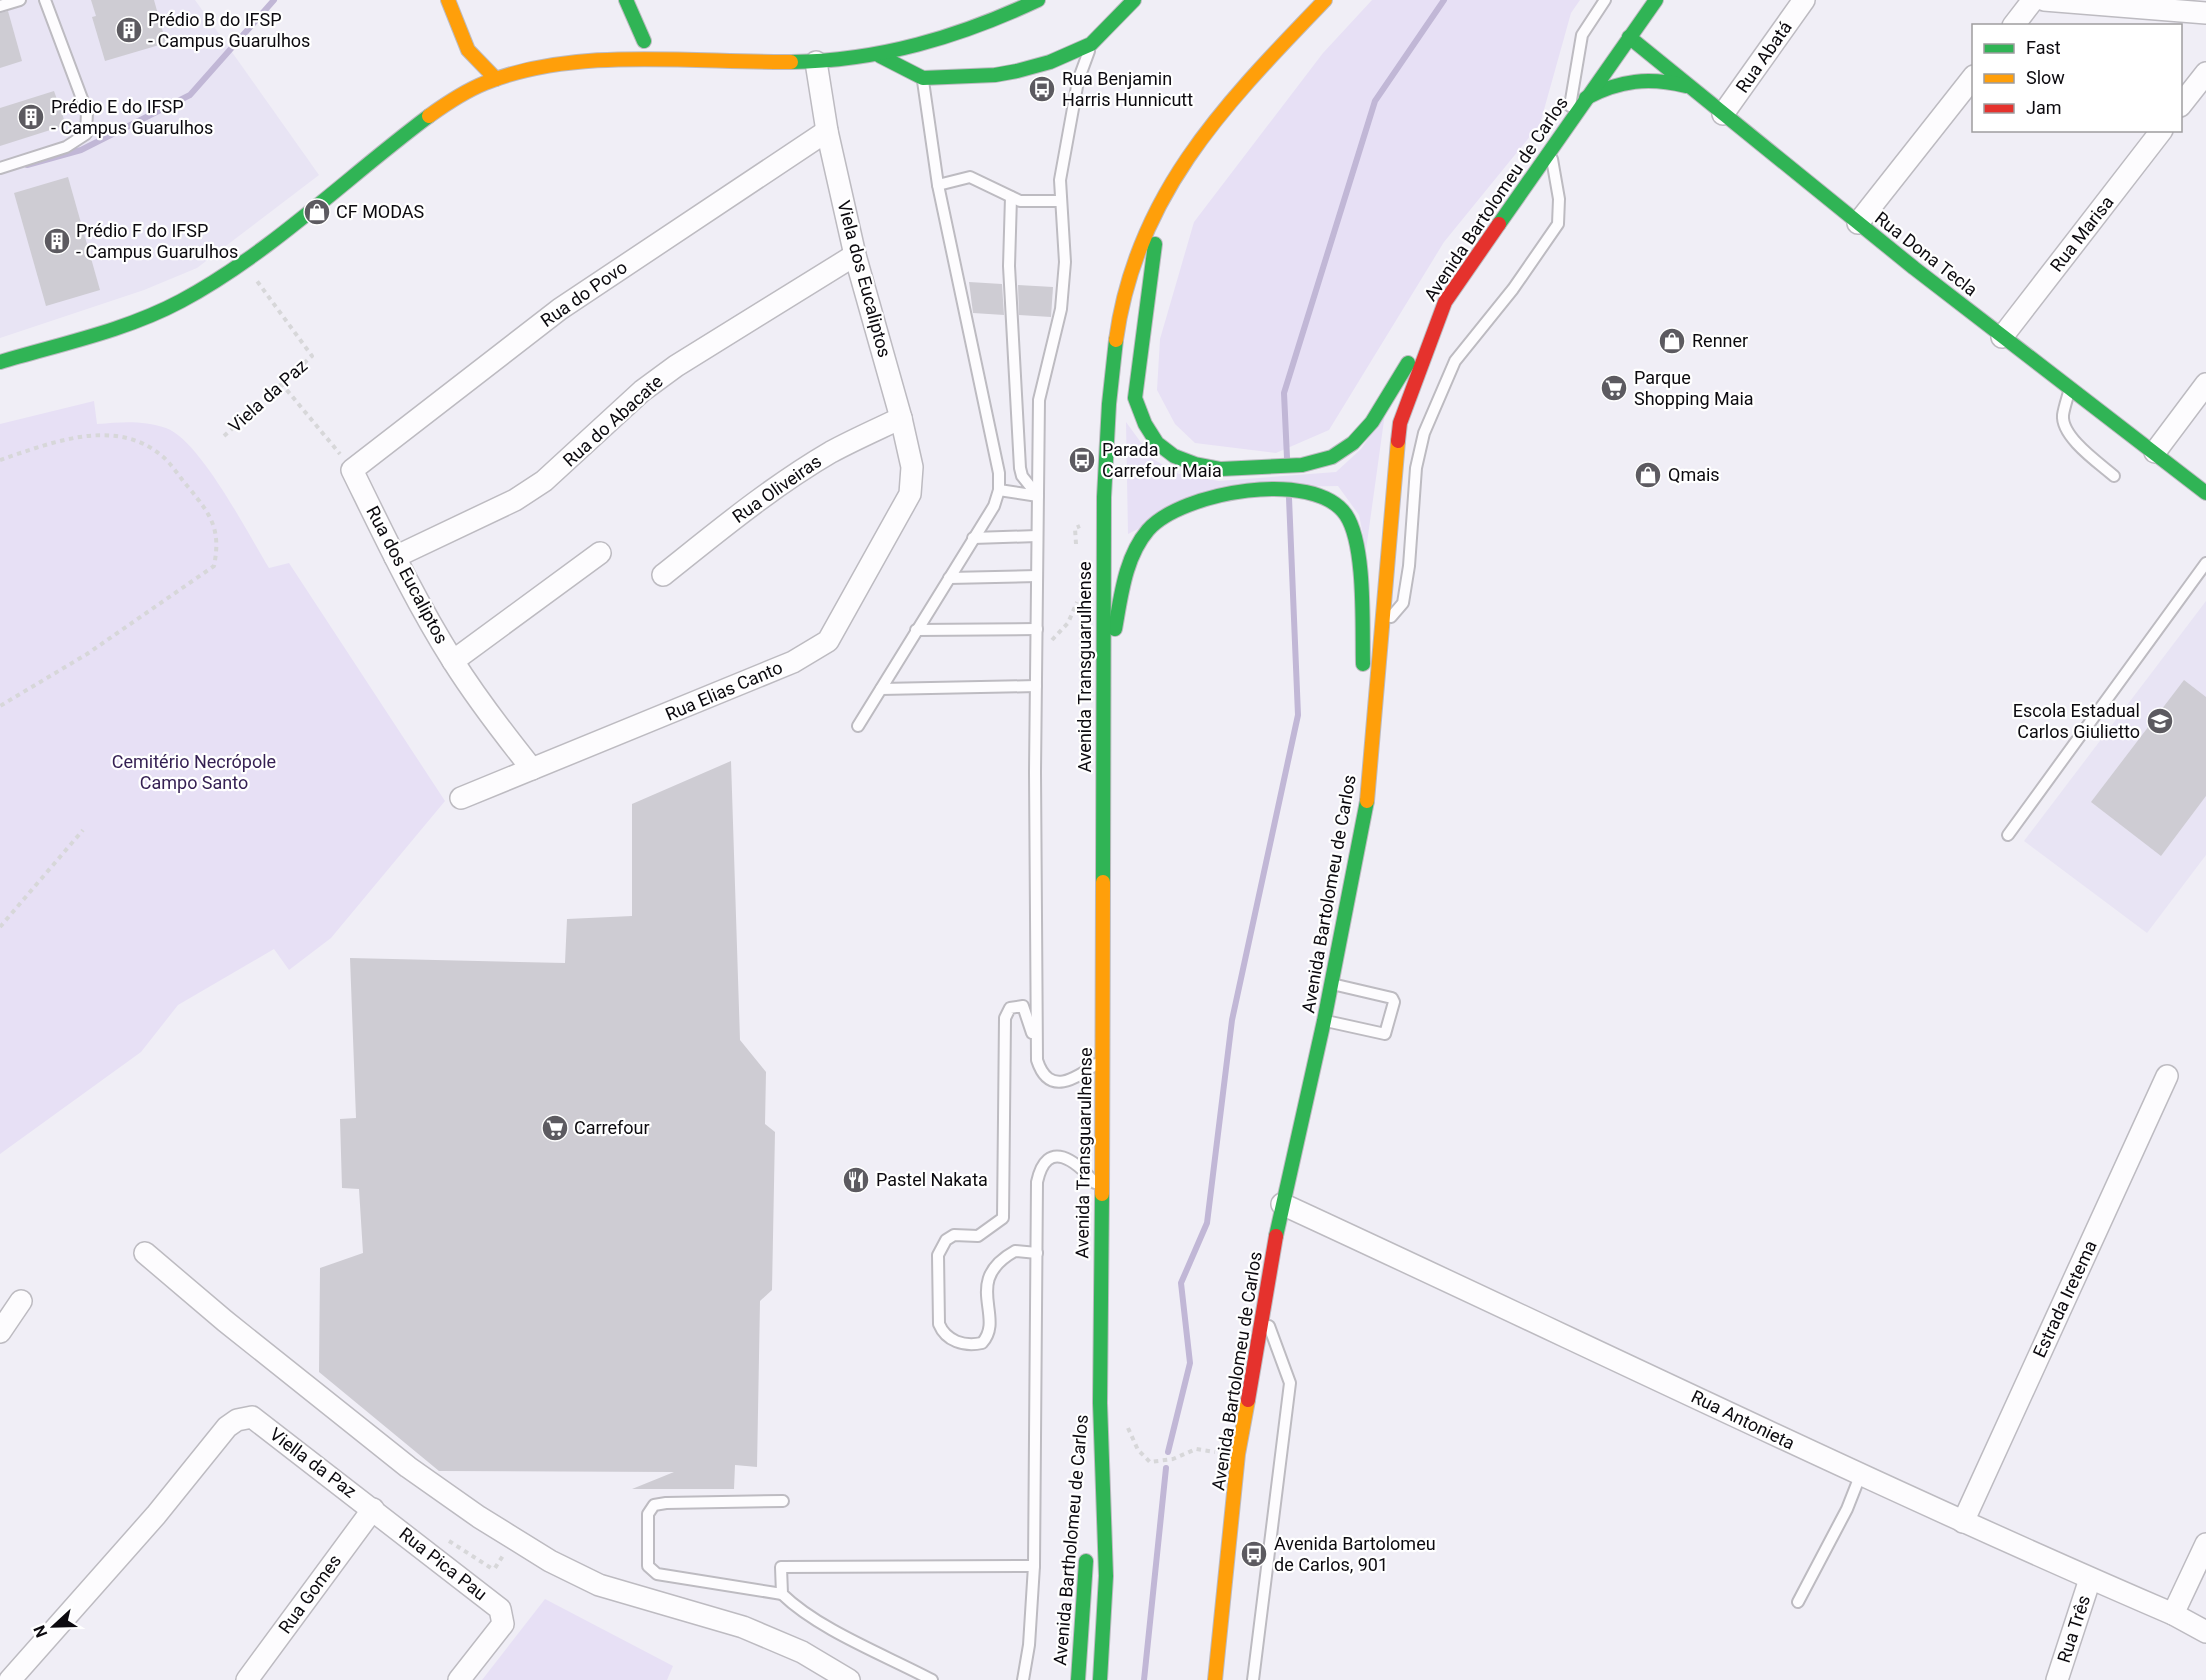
<svg xmlns="http://www.w3.org/2000/svg" width="2206" height="1680" font-family="Roboto,sans-serif">
<rect width="100%" height="100%" fill="#f0eef6"/>
<g fill="#e8e4f4">
<path d="M0 0H195L319 175 197 268 144 290 0 338Z"/>
<path d="M2206 601V855L2147 933 2024 841Z"/>
</g>
<g fill="#e7e0f5">
<path d="M1372 0H1580L1571 13 1540 124 1444 242 1329 430 1276 453 1195 443 1175 424 1157 390 1160 339 1194 222 1323 53Z"/>
<path d="M94 401 97 424C122 422 142 420 166 428 200 440 248 534 269 568L289 563 445 801 331 938 289 970 274 949 178 1005 141 1052 0 1154V424Z"/>
<path d="M1385 413 1366 550 1359 515 1338 486 1221 488 1128 534 1126 422 1153 459 1179 474 1219 481 1336 472 1361 449Z"/>
<path d="M545 1599 673 1666 667 1680H482Z"/>
</g>
<g fill="none" stroke-linecap="round" stroke-linejoin="round">
<g stroke="#c1b7d6" stroke-width="6">
<path d="M27 165 81 150 190 95 274 0"/>
<path d="M1287 458 1284 393 1375 101 1444 0"/>
<path d="M1168 1452 1190 1363 1181 1283 1207 1223 1232 1020 1298 715 1289 498"/>
<path d="M1144 1680 1166 1468"/>
</g>
</g>
<g fill="#ceccd3">
<path d="M91 0H154L166 43 105 61 92 17 96 16Z"/>
<path d="M8 11 22 61 0 68V13Z"/>
<path d="M54 91 66 125 0 146V108Z"/>
<path d="M68 177 100 290 46 306 14 193Z"/>
<path d="M969 282 1002 284 1004 315 973 313Z"/>
<path d="M1018 285 1053 287 1051 317 1019 315Z"/>
<path d="M2184 680 2206 697V796L2161 856 2091 802Z"/>
<path d="M731 761 740 1040 766 1072 765 1124 775 1132 772 1290 760 1301 757 1467 735 1465 734 1489H632L674 1472 439 1471 319 1372 320 1268 363 1253 359 1189 342 1188 340 1119 356 1118 350 958 565 963 567 919 632 916V804Z"/>
</g>
<g fill="none" stroke-linecap="round" stroke-linejoin="round">
<defs>
<g id="lane">
<path d="M0 6 20 0"/>
<path d="M1089 51 1078 81 1060 180 1065 262 1061 309 1039 400 1035 772 1037 1060C1049 1097 1075 1079 1098 1063"/>
<path d="M1570 106 1582 35 1605 0"/>
<path d="M0 168 66 147 86 134 87 112 45 0"/>
<path d="M938 185 970 177 1020 201H1061"/>
<path d="M2069 392C2067 399 2064 408 2063 415 2061 437 2099 463 2114 476"/>
<path d="M999 490 1038 496 1022 476 1020 468 1009 266 1011 197"/>
<path d="M973 538 1037 536"/>
<path d="M949 578 1037 576"/>
<path d="M1391 617 1403 603 1409 566 1416 468 1424 433 1455 361 1513 289 1558 224 1559 199 1552 159"/>
<path d="M916 630 1037 629"/>
<path d="M881 689 1036 686"/>
<path d="M858 726 994 506 999 490V473L938 185 923 81"/>
<path d="M2008 835 2206 563"/>
<path d="M1326 1021 1385 1034 1394 1002 1392 998 1332 984"/>
<path d="M1032 1033 1023 1006 1010 1008 1005 1018 1003 1218 978 1236 954 1235 946 1240 938 1255 939 1324C946 1341 964 1347 982 1343 1006 1317 961 1281 1015 1251L1037 1253"/>
<path d="M782 1594 657 1574 648 1566V1514L654 1505 666 1503 783 1501"/>
<path d="M1798 1602 1847 1509 1860 1476"/>
<path d="M932 1680C885 1655 819 1630 782 1594L781 1567 1034 1566 1037 1182C1047 1136 1077 1162 1095 1183"/>
<path d="M1023 1680 1029 1645 1034 1566"/>
<path d="M1253 1680 1290 1383 1269 1326"/>
</g>
<g id="street">
<path d="M2044 0 2206 13"/>
<path d="M2013 26 2033 0"/>
<path d="M2180 106 2206 73"/>
<path d="M1723 114 1804 0"/>
<path d="M1858 223 1974 76"/>
<path d="M2002 337 2162 130"/>
<path d="M2155 452 2206 384"/>
<path d="M395 557 515 500 544 481 642 391 676 366 855 255"/>
<path d="M663 575C717 532 771 487 831 452 853 440 878 429 901 418"/>
<path d="M453 661 600 553"/>
<path d="M532 769C504 734 477 699 453 661 415 601 384 535 352 470L560 309 827 131"/>
<path d="M461 798 793 662 828 641 910 494 912 467 901 418 855 255 827 131 816 62"/>
<path d="M1282 1204C1579 1341 1873 1485 2173 1614L2206 1632"/>
<path d="M145 1253 225 1321 408 1467 479 1517 550 1561 599 1585 743 1627 802 1652 849 1680"/>
<path d="M0 1332 21 1301"/>
<path d="M1963 1522 2167 1076"/>
<path d="M2173 1614 2206 1544"/>
<path d="M10 1680 156 1515 227 1427 237 1420 252 1417 500 1609 503 1624 459 1680"/>
<path d="M247 1680 373 1509"/>
<path d="M2057 1680 2090 1579"/>
</g>
<g id="fast">
<path d="M626 0 644 41"/>
<path d="M1629 37 1914 268 2206 493"/>
<path d="M880 56 923 78 995 75 1017 71 1050 62 1091 44 1134 0"/>
<path d="M791 62C879 61 959 37 1038 0"/>
<path d="M1586 98C1620 80 1649 77 1686 86"/>
<path d="M1499 224 1656 0"/>
<path d="M1155 244 1135 398 1145 424 1157 443 1174 456 1195 464 1221 469 1302 465 1332 457 1353 443 1372 422 1408 363"/>
<path d="M0 362C60 344 125 331 181 301 272 252 347 177 429 116"/>
<path d="M1115 629C1121 596 1125 557 1148 530 1181 492 1314 468 1346 515 1366 545 1362 627 1363 664"/>
<path d="M1103 882 1104 497 1109 404 1116 340"/>
<path d="M1276 1236 1324 1021 1367 801"/>
<path d="M1078 1680 1086 1561"/>
<path d="M1100 1680 1106 1576 1100 1403 1102 1194"/>
</g>
<g id="slow">
<path d="M448 0 468 50 496 79"/>
<path d="M429 116C447 103 465 91 485 83 577 46 694 63 791 62"/>
<path d="M1116 340C1136 193 1227 102 1325 0"/>
<path d="M1367 801 1398 441"/>
<path d="M1102 1194 1103 882"/>
<path d="M1215 1680 1238 1454 1248 1400"/>
</g>
<g id="jam">
<path d="M1398 441 1400 423 1445 302 1499 224"/>
<path d="M1248 1400 1276 1236"/>
</g>
</defs>
<use href="#lane" stroke="#bdbbc1" stroke-width="14"/>
<use href="#street" stroke="#bdbbc1" stroke-width="24"/>
<use href="#fast" stroke="#bdbbc1" stroke-width="16"/>
<use href="#slow" stroke="#bdbbc1" stroke-width="16"/>
<use href="#jam" stroke="#bdbbc1" stroke-width="16"/>
<g stroke="#d7d7d9" stroke-width="4" stroke-dasharray="4.5 4.5" stroke-linecap="butt">
<path d="M281 383 340 454"/>
<path d="M224 436 312 356 257 281"/>
<path d="M0 460C51 443 115 416 162 456 172 464 180 478 189 488 212 516 221 530 214 566L87 654 0 706"/>
<path d="M1076 544 1075 528 1080 526"/>
<path d="M1052 640 1068 623 1077 602"/>
<path d="M0 927 83 830"/>
<path d="M1128 1428 1138 1450 1150 1462 1173 1459 1196 1449 1215 1452"/>
<path d="M449 1541 491 1568H495L504 1554"/>
</g>
<use href="#lane" stroke="#fdfcfe" stroke-width="10"/>
<use href="#street" stroke="#fdfcfe" stroke-width="21"/>
<use href="#fast" stroke="#30b455" stroke-width="14"/>
<use href="#slow" stroke="#ff9f0a" stroke-width="14"/>
<use href="#jam" stroke="#e5322d" stroke-width="14"/>
</g>
<defs>
<symbol id="building-disc" viewBox="-11 -11 22 22"><circle r="9.5" fill="#5c5a60" stroke="#fff"/><path d="M-4-6H4V6H1V3H-1V6H-4ZM-2.5-4.3h1.7v1.8h-1.7ZM.8-4.3h1.7v1.8H.8ZM-2.5-1h1.7V.8h-1.7ZM.8-1h1.7V.8H.8Z" fill="#fff"/></symbol>
<symbol id="bus-disc" viewBox="-11 -11 22 22"><circle r="9.5" fill="#5c5a60" stroke="#fff"/><path d="M-5-6H5V4H4V6H2V4H-2V6H-4V4H-5ZM-3.5-4V0h7V-4ZM-3.5 1.2v1.5H-2V1.2ZM2 1.2v1.5H3.5V1.2Z" fill="#fff"/></symbol>
<symbol id="shop-disc" viewBox="-11 -11 22 22"><circle r="9.5" fill="#5c5a60" stroke="#fff"/><path d="M-5-2.5h2.3a2.7 3.5 0 0 1 5.4 0H5L5.5 6h-11ZM-1.5-2.5h3a1.5 2.3 0 0 0-3 0Z" fill="#fff"/></symbol>
<symbol id="supermarket-disc" viewBox="-11 -11 22 22"><circle r="9.5" fill="#5c5a60" stroke="#fff"/><path d="M-6-5.5h2.5l.6 2H6L4.5 2H-2.5L-4.4-4H-6ZM-1.5 3.2a1.3 1.3 0 1 0 .1 0ZM3 3.2a1.3 1.3 0 1 0 .1 0Z" fill="#fff"/></symbol>
<symbol id="school-disc" viewBox="-11 -11 22 22"><circle r="9.5" fill="#5c5a60" stroke="#fff"/><path d="M0-5L7-2L0 1L-7-2ZM-4 1L0 2.5L4 1V4Q0 6-4 4Z" fill="#fff"/></symbol>
<symbol id="restaurant-disc" viewBox="-11 -11 22 22"><circle r="9.5" fill="#5c5a60" stroke="#fff"/><path d="M-5-6h1v4h1v-4h1v4h1v-4h1v5L-1.5 .5V6h-2V.5L-5-1ZM5-6V6H3V1.5H1.5Q1.5-4 5-6Z" fill="#fff"/></symbol>
</defs>
<g fill-rule="evenodd">
<use href="#building-disc" x="114" y="15" width="30" height="30"/>
<use href="#bus-disc" x="1027" y="74" width="30" height="30"/>
<use href="#building-disc" x="16" y="102" width="30" height="30"/>
<use href="#shop-disc" x="302" y="197" width="30" height="30"/>
<use href="#building-disc" x="42" y="226" width="30" height="30"/>
<use href="#shop-disc" x="1657" y="326" width="30" height="30"/>
<use href="#supermarket-disc" x="1599" y="373" width="30" height="30"/>
<use href="#bus-disc" x="1067" y="445" width="30" height="30"/>
<use href="#shop-disc" x="1633" y="460" width="30" height="30"/>
<use href="#school-disc" x="2145" y="706" width="30" height="30"/>
<use href="#supermarket-disc" x="540" y="1113" width="30" height="30"/>
<use href="#restaurant-disc" x="841" y="1165" width="30" height="30"/>
<use href="#bus-disc" x="1239" y="1539" width="30" height="30"/>
</g>
<g text-anchor="middle" stroke-width="4.5" stroke-linejoin="round" paint-order="stroke">
<g font-size="18" fill="#0c0a0f" stroke="#fff" text-anchor="start">
<text x="148" y="26">Prédio B do IFSP<tspan x="148" dy="21">- Campus Guarulhos</tspan></text>
<text x="1062" y="85">Rua Benjamin<tspan x="1062" dy="21">Harris Hunnicutt</tspan></text>
<text x="51" y="113">Prédio E do IFSP<tspan x="51" dy="21">- Campus Guarulhos</tspan></text>
<text x="336" y="218">CF MODAS</text>
<text x="76" y="237">Prédio F do IFSP<tspan x="76" dy="21">- Campus Guarulhos</tspan></text>
<text x="1692" y="347">Renner</text>
<text x="1634" y="384">Parque<tspan x="1634" dy="21">Shopping Maia</tspan></text>
<text x="1102" y="456">Parada<tspan x="1102" dy="21">Carrefour Maia</tspan></text>
<text x="1668" y="481">Qmais</text>
<text x="2140" y="717" text-anchor="end">Escola Estadual<tspan x="2140" dy="21">Carlos Giulietto</tspan></text>
<text x="574" y="1134">Carrefour</text>
<text x="876" y="1186">Pastel Nakata</text>
<text x="1274" y="1550">Avenida Bartolomeu<tspan x="1274" dy="21">de Carlos, 901</tspan></text>
</g>
<g font-size="18" fill="#0c0a0f" stroke="#fff">
<text transform="translate(1764 57) rotate(-55)" y="6">Rua Abatá</text>
<text transform="translate(1496 199) rotate(-56)" y="6">Avenida Bartolomeu de Carlos</text>
<text transform="translate(2082 234) rotate(-52)" y="6">Rua Marisa</text>
<text transform="translate(1926 254) rotate(38)" y="6">Rua Dona Tecla</text>
<text transform="translate(864 279) rotate(75)" y="6">Viela dos Eucaliptos</text>
<text transform="translate(584 294) rotate(-35)" y="6">Rua do Povo</text>
<text transform="translate(268 396) rotate(-42)" y="6">Viela da Paz</text>
<text transform="translate(613 421) rotate(-42)" y="6">Rua do Abacate</text>
<text transform="translate(777 489) rotate(-35)" y="6">Rua Oliveiras</text>
<text transform="translate(407 575) rotate(62)" y="6">Rua dos Eucaliptos</text>
<text transform="translate(1085 667) rotate(-90)" y="6">Avenida Transguarulhense</text>
<text transform="translate(724 691) rotate(-23)" y="6">Rua Elias Canto</text>
<text transform="translate(1329 894) rotate(-80)" y="6">Avenida Bartolomeu de Carlos</text>
<text transform="translate(1084 1153) rotate(-89)" y="6">Avenida Transguarulhense</text>
<text transform="translate(2065 1299) rotate(-65)" y="6">Estrada Iretema</text>
<text transform="translate(1237 1371) rotate(-81)" y="6">Avenida Bartolomeu de Carlos</text>
<text transform="translate(1743 1420) rotate(26)" y="6">Rua Antonieta</text>
<text transform="translate(313 1463) rotate(37)" y="6">Viella da Paz</text>
<text transform="translate(1071 1540) rotate(-85)" y="6">Avenida Bartholomeu de Carlos</text>
<text transform="translate(443 1564) rotate(38)" y="6">Rua Pica Pau</text>
<text transform="translate(310 1594) rotate(-54)" y="6">Rua Gomes</text>
<text transform="translate(2074 1629) rotate(-72)" y="6">Rua Três</text>
</g>
<g font-size="18" fill="#341f52" stroke="#fff">
<text x="194" y="768">Cemitério Necrópole<tspan x="194" dy="21">Campo Santo</tspan></text>
</g>
</g>
<rect x="1972" y="24" width="210" height="108" fill="#ffffff" stroke="#9e9d9f" stroke-width="1.5"/>
<rect x="1984" y="44" width="30" height="9" fill="#30b455" stroke="#9e9d9f" stroke-width="1.5"/>
<text x="2026" y="54" font-size="18" fill="#0c0a0f">Fast</text>
<rect x="1984" y="74" width="30" height="9" fill="#ff9f0a" stroke="#9e9d9f" stroke-width="1.5"/>
<text x="2026" y="84" font-size="18" fill="#0c0a0f">Slow</text>
<rect x="1984" y="104" width="30" height="9" fill="#e5322d" stroke="#9e9d9f" stroke-width="1.5"/>
<text x="2026" y="114" font-size="18" fill="#0c0a0f">Jam</text>
<g transform="translate(54 1626) rotate(248)" stroke="#ffffff" stroke-width="4.5" paint-order="stroke">
<path d="M0-4.5L10 22L0 15L-10 22Z" fill="#0c0a0f"/>
<text y="-9" font-size="16" font-weight="bold" text-anchor="middle" fill="#0c0a0f">N</text>
</g>
</svg>
